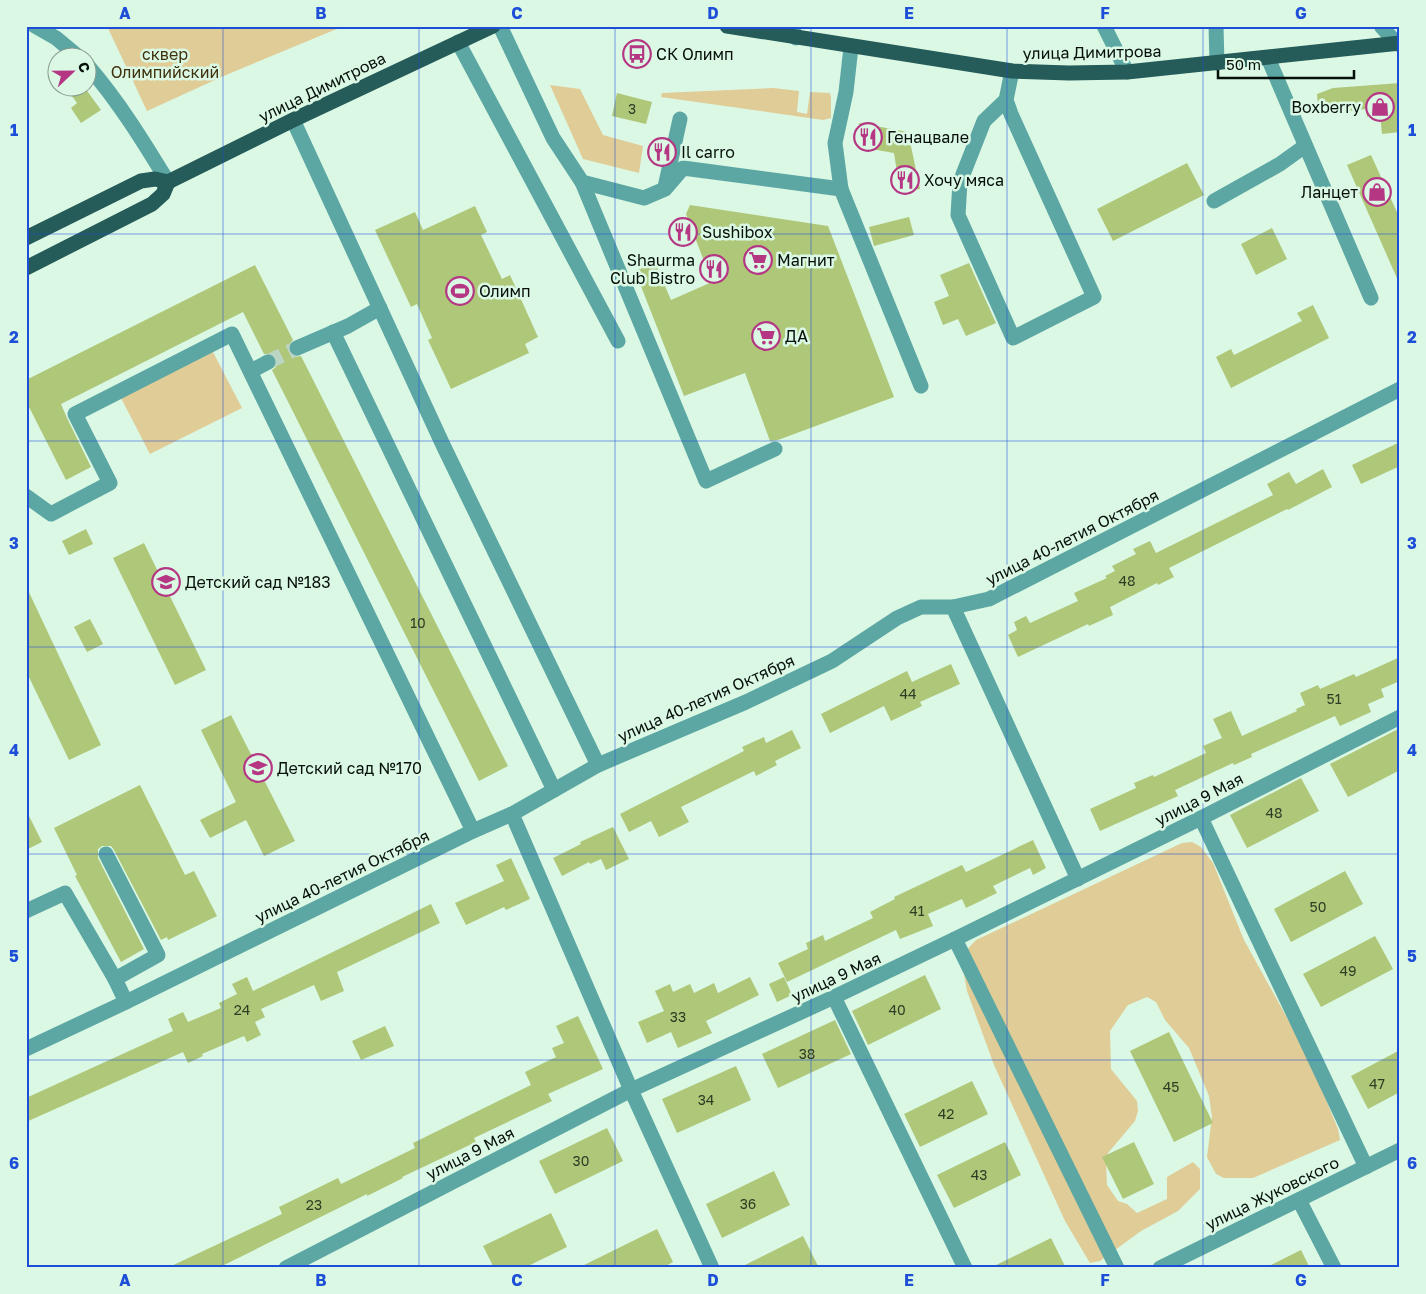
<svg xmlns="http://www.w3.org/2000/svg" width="1426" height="1294" font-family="'Golos Text',sans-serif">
<rect width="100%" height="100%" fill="#dbf8e5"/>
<g fill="#e0cc96">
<path d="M107 26H344L226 75 147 111Z"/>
<path d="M550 85 580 89 603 135 643 146 639 173 583 159Z"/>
<path d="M773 88 799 91 797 112 807 114 810 92 830 93 831 98V118L823 120 661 97 662 93Z"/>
<path d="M213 352 242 408 150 454 121 398Z"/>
<path d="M1192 842 1201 847 1213 863 1244 940 1307 1054 1338 1129 1340 1140 1253 1178H1224L1216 1174 1207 1157 1212 1117 1209 1096 1189 1048 1165 1020 1156 1002 1147 997 1128 1005 1110 1031 1111 1069 1137 1101 1138 1111 1135 1121 1108 1153 1106 1164 1107 1185 1118 1201 1127 1204 1137 1213 1167 1199V1177L1193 1162 1200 1169V1189L1178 1211 1141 1231 1100 1261 1090 1263 1065 1221 994 1065 967 991 962 963 963 954 976 940 1182 843Z"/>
</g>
<g fill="#aec779">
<path d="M1400 83V132L1382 134 1380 113 1367 117 1366 109 1328 114 1318 107 1317 94 1333 88Z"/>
<path d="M66 88H85L101 110 81 123 71 108 77 103Z"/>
<path d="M617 93 652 102 646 124 612 116Z"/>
<path d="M859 123 908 132 920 189 900 191 894 153 860 147Z"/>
<path d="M1371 155 1400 219V285L1347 165Z"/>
<path d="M1187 163 1204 195 1113 241 1097 209Z"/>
<path d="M690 205 828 226 894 397 778 440 770 441 745 373 684 396 635 271 655 263 671 300 712 282 686 214Z"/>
<path d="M475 206 487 232 481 235 502 279 510 275 538 337 525 344 529 353 451 389 428 340 432 338 417 304 411 307 375 230 415 212 423 230Z"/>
<path d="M909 217 914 235 874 246 869 227Z"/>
<path d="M1272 228 1287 259 1256 275 1241 244Z"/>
<path d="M969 263 996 323 966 336 958 319 943 325 934 302 949 296 940 275Z"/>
<path d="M255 265 293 340 288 346 289 352 295 357 301 356 508 766 479 781 272 370 276 367V358L273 354H264L243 312 61 404 67 418 91 467 66 480 26 401V380Z"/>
<path d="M1313 305 1329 338 1231 388 1216 357 1231 349 1234 355 1302 321 1297 313Z"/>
<path d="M1400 442V466L1361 484 1352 465Z"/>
<path d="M1323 469 1332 487 1288 510 1287 509 1169 568 1174 577 1158 585 1157 583 1110 607 1113 615 1089 626 1088 624 1018 657 1008 635 1017 630 1014 622 1026 616 1030 623 1078 601 1074 593 1107 578 1105 576 1115 571 1112 566 1136 554 1133 549 1150 541 1156 553 1273 495 1267 484 1289 472 1296 484Z"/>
<path d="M86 529 93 544 69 555 62 541Z"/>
<path d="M144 543 206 670 175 685 113 558Z"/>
<path d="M26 586 101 745 69 760 26 671Z"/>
<path d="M90 619 103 644 87 652 74 627Z"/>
<path d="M1400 657V681L1381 689 1384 697 1368 704 1371 712 1340 726 1335 716 1251 754 1252 757 1234 765 1233 763 1175 790 1178 796 1100 831 1090 809 1136 788 1134 783 1153 775 1154 777 1206 753 1203 746 1222 738 1213 719 1231 711 1242 736 1297 711 1296 709 1305 705 1300 693 1318 685 1320 689 1354 674 1356 677Z"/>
<path d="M951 664 960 684 920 702 922 706 891 721 884 706 830 733 821 714 907 671 912 682Z"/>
<path d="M231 715 295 841 264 856 246 820 210 838 200 820 236 802 201 730Z"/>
<path d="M1400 728V770L1348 797 1330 764Z"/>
<path d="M792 730 801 748 775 761 777 765 756 776 754 771 681 807 689 822 659 837 651 821 629 832 620 814 744 751 742 747 764 737 766 743Z"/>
<path d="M1301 778 1319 811 1247 848 1230 815Z"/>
<path d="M140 785 185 875 194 871 217 916 168 940 167 937 161 940 114 850 111 846H102L98 849V858L144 949 121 962 75 876 77 875 54 828Z"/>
<path d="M26 810 42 842 26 850Z"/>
<path d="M613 827 629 859 606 870 601 859 590 864 589 862 562 876 553 858 581 844 580 842Z"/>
<path d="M1033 840 1046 868 1033 875 1030 868 993 886 997 893 966 908 962 899 928 914 933 926 900 939 896 930 787 982 778 963 808 949 806 943 823 935 825 941 873 918 870 912 895 899 894 897 962 865 966 872Z"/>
<path d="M511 858 530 899 506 910 504 907 466 925 455 903 504 881 496 865Z"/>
<path d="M1345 871 1363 904 1291 942 1274 909Z"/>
<path d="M431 904 440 923 337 972 344 991 321 1001 314 985 261 1009 265 1017 255 1022 261 1035 247 1042 244 1036 202 1054 203 1056 188 1063 183 1052 26 1122V1098L173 1031 168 1019 183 1012 188 1022 221 1008 219 1003 237 994 232 984 247 977 253 991Z"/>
<path d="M1375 936 1393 969 1321 1007 1303 974Z"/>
<path d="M925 975 941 1009 868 1045 852 1011Z"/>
<path d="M750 977 759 995 706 1021 712 1033 678 1048 671 1032 647 1043 638 1022 664 1011 655 991 670 984 673 992 690 984 694 993 714 983 718 993Z"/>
<path d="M784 977 792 995 777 1002 769 984Z"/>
<path d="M578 1016 603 1069 548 1094 552 1101 474 1138 476 1142 402 1177 403 1178 367 1196V1194L218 1268H167L282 1214 279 1207 338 1178 341 1184 415 1148 413 1143 531 1085 525 1072 556 1057 552 1048 564 1043 556 1026Z"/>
<path d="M835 1020 851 1054 778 1088 762 1054Z"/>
<path d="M385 1026 394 1046 361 1060 352 1041Z"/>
<path d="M1169 1032 1213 1123 1174 1142 1130 1051Z"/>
<path d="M1400 1050V1092L1368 1109 1351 1076Z"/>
<path d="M736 1066 751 1100 677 1133 662 1099Z"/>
<path d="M972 1081 988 1114 920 1147 904 1114Z"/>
<path d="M607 1128 623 1161 555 1194 539 1161Z"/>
<path d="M1005 1142 1021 1175 954 1208 937 1175Z"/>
<path d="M1134 1142 1154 1184 1123 1199 1102 1157Z"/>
<path d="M774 1171 790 1205 722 1238 706 1204Z"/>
<path d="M551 1213 567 1247 524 1268H494L483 1246Z"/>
<path d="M657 1229 673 1262 662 1268H578Z"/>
<path d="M803 1236 819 1268H739Z"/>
<path d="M1051 1238 1066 1268H990Z"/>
<path d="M1301 1250 1310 1268H1265Z"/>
</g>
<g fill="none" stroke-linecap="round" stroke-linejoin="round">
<path stroke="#bbd5c4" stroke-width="15" stroke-dasharray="15 8" stroke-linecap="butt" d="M268 362 297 348"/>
<g stroke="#5ca7a3" stroke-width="15">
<path d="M35 26 56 38 80 58"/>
<path d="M500 26 553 138 582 182 644 198 665 189 683 168 841 189"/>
<path d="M792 26 796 38"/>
<path d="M1104 26 1127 72"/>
<path d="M1216 26 1217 63"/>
<path d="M1381 26 1397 44"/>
<path d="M458 42 618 341"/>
<path d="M851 47 846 92 835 143 841 189 921 386"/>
<path d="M1268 58 1371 298"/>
<path d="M88 66C119 102 143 141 168 182"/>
<path d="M1006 100 984 121 960 182 958 215 1013 338 1094 297 1011 114 1006 100 1012 71"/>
<path d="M293 120 443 445 598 765"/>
<path d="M582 182 706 481 775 449"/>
<path d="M665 187 680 119"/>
<path d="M1214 201 1280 164 1305 146"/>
<path d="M333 332 554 790"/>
<path d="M297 348 348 326 380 308"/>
<path d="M251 371 268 362"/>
<path d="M26 496 51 514 110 483 75 414 232 334 473 831"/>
<path d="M953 607 1078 879"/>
<path d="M512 814 631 1090 712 1268"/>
<path d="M1201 818 1366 1167"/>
<path d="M106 854 158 955 115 979"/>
<path d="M26 911 65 893 115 979 126 1002"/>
<path d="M955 939 1117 1268"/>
<path d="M834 997 965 1268"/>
<path d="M26 1049 126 1002 473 831 512 814 598 765 746 702 832 661 897 618 921 607H953L989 599 1400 389"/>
<path d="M1299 1200 1334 1268"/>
<path d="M286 1268 631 1090 834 997 955 939 1201 818 1400 717"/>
<path d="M1160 1268 1400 1150"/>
</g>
<g stroke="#255b58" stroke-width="15">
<path d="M727 26 1012 71 1069 73 1127 72 1400 43"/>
<path d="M26 238 141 181 155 179 168 182 293 120 493 26"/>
<path d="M26 268 152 204 163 194 168 182"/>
</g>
</g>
<path fill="none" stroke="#1d4ed8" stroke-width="1" stroke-opacity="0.55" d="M223 26V1268M419 26V1268M615 26V1268M811 26V1268M1007 26V1268M1203 26V1268M26 234H1400M26 441H1400M26 647H1400M26 854H1400M26 1060H1400"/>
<defs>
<symbol id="bus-ring" viewBox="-11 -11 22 22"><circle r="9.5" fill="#dbf8e5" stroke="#b53683" stroke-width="1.5"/><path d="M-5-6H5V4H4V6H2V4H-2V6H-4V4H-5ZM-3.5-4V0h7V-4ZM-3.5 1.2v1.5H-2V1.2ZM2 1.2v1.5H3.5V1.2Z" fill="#b53683"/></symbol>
<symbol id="shop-ring" viewBox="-11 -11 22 22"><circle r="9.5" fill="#dbf8e5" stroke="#b53683" stroke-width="1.5"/><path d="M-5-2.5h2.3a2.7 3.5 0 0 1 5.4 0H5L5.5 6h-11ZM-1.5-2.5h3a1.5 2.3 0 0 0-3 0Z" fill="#b53683"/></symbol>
<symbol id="restaurant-ring" viewBox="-11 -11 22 22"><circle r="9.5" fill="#dbf8e5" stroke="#b53683" stroke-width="1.5"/><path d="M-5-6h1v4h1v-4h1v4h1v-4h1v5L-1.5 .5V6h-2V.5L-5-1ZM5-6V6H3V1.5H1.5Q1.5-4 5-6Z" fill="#b53683"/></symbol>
<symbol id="supermarket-ring" viewBox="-11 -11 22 22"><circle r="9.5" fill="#dbf8e5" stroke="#b53683" stroke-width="1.5"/><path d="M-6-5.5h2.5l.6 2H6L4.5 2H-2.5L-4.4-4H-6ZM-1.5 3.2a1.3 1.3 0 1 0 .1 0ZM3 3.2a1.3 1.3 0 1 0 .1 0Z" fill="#b53683"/></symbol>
<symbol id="stadium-ring" viewBox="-11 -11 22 22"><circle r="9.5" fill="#dbf8e5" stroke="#b53683" stroke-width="1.5"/><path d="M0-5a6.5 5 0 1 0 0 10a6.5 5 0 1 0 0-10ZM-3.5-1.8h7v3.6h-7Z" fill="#b53683"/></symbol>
<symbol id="school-ring" viewBox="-11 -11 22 22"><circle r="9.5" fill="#dbf8e5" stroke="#b53683" stroke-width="1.5"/><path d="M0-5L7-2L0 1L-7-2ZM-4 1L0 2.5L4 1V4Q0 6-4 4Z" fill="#b53683"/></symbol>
</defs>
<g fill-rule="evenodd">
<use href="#bus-ring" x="621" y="38" width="32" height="32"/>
<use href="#shop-ring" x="1364" y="91" width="32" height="32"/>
<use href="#restaurant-ring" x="852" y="121" width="32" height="32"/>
<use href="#restaurant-ring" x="646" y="136" width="32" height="32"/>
<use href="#restaurant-ring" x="889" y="164" width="32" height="32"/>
<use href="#shop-ring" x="1361" y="176" width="32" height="32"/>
<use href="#restaurant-ring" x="667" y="216" width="32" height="32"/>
<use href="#supermarket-ring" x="742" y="244" width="32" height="32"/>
<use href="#restaurant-ring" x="698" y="253" width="32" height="32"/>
<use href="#stadium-ring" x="444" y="275" width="32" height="32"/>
<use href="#supermarket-ring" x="750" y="320" width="32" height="32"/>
<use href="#school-ring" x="150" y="566" width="32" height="32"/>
<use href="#school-ring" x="242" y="752" width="32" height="32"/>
</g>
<g text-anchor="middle" stroke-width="5" stroke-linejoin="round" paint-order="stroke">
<g font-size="14" fill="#303d25">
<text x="632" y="114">3</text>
<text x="1127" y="586">48</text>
<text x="418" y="628">10</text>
<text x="908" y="699">44</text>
<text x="1334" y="704">51</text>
<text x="1274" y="818">48</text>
<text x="1318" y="912">50</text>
<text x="917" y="916">41</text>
<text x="1348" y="976">49</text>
<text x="242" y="1015">24</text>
<text x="897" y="1015">40</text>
<text x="678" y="1022">33</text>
<text x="807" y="1059">38</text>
<text x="1377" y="1089">47</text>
<text x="1171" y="1092">45</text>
<text x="706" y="1105">34</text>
<text x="946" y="1119">42</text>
<text x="581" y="1166">30</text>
<text x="979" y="1180">43</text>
<text x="748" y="1209">36</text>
<text x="314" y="1210">23</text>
</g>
<g font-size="16" fill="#060f09" stroke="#dbf8e5">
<text transform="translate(1092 52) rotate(-1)" y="6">улица Димитрова</text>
<text transform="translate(322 87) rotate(-26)" y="6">улица Димитрова</text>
<text transform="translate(1072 537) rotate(-27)" y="6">улица 40-летия Октября</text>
<text transform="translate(706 698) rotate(-24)" y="6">улица 40-летия Октября</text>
<text transform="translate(1199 799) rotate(-27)" y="6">улица 9 Мая</text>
<text transform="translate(342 876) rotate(-26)" y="6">улица 40-летия Октября</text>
<text transform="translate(836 977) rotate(-25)" y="6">улица 9 Мая</text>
<text transform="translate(470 1153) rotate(-27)" y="6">улица 9 Мая</text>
<text transform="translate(1272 1193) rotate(-26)" y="6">улица Жуковского</text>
</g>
<g font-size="16" fill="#3e310d" stroke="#dbf8e5">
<text x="165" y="60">сквер<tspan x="165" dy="18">Олимпийский</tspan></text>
</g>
<g font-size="16" fill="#060f09" stroke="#dbf8e5" text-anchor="start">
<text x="656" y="60">СК Олимп</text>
<text x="1361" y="113" text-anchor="end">Boxberry</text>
<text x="887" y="143">Генацвале</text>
<text x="681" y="158">Il carro</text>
<text x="924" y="186">Хочу мяса</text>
<text x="1358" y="198" text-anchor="end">Ланцет</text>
<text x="702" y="238">Sushibox</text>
<text x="695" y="266" text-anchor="end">Shaurma<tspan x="695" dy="18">Club Bistro</tspan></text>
<text x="777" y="266">Магнит</text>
<text x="479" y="297">Олимп</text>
<text x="785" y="342">ДА</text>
<text x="185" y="588">Детский сад №183</text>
<text x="277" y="774">Детский сад №170</text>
</g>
</g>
<rect width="1426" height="1294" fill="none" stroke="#dbf8e5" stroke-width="55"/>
<g transform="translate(72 72) rotate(68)"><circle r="24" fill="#dbf8e5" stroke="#869b8d"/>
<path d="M0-4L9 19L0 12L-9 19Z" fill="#b53683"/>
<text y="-8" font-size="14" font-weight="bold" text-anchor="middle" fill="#060f09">С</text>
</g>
<path d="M1218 70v8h136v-8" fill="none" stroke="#060f09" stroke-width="2.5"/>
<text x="1226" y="70" font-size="15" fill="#060f09" stroke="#dbf8e5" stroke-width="4" paint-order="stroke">50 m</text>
<rect x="28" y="28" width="1370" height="1238" fill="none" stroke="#1d4ed8" stroke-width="2"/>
<g font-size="16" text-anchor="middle" font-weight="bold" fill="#1d4ed8">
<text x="125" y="19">A</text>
<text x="321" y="19">B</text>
<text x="517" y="19">C</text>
<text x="713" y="19">D</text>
<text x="909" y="19">E</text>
<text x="1105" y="19">F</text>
<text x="1301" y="19">G</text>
<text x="14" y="136">1</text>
<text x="1412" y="136">1</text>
<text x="14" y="343">2</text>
<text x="1412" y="343">2</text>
<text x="14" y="549">3</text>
<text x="1412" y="549">3</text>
<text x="14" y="756">4</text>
<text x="1412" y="756">4</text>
<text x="14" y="962">5</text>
<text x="1412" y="962">5</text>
<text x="14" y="1169">6</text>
<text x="1412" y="1169">6</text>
<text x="125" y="1286">A</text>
<text x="321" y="1286">B</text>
<text x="517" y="1286">C</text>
<text x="713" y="1286">D</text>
<text x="909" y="1286">E</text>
<text x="1105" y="1286">F</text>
<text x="1301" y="1286">G</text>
</g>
</svg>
